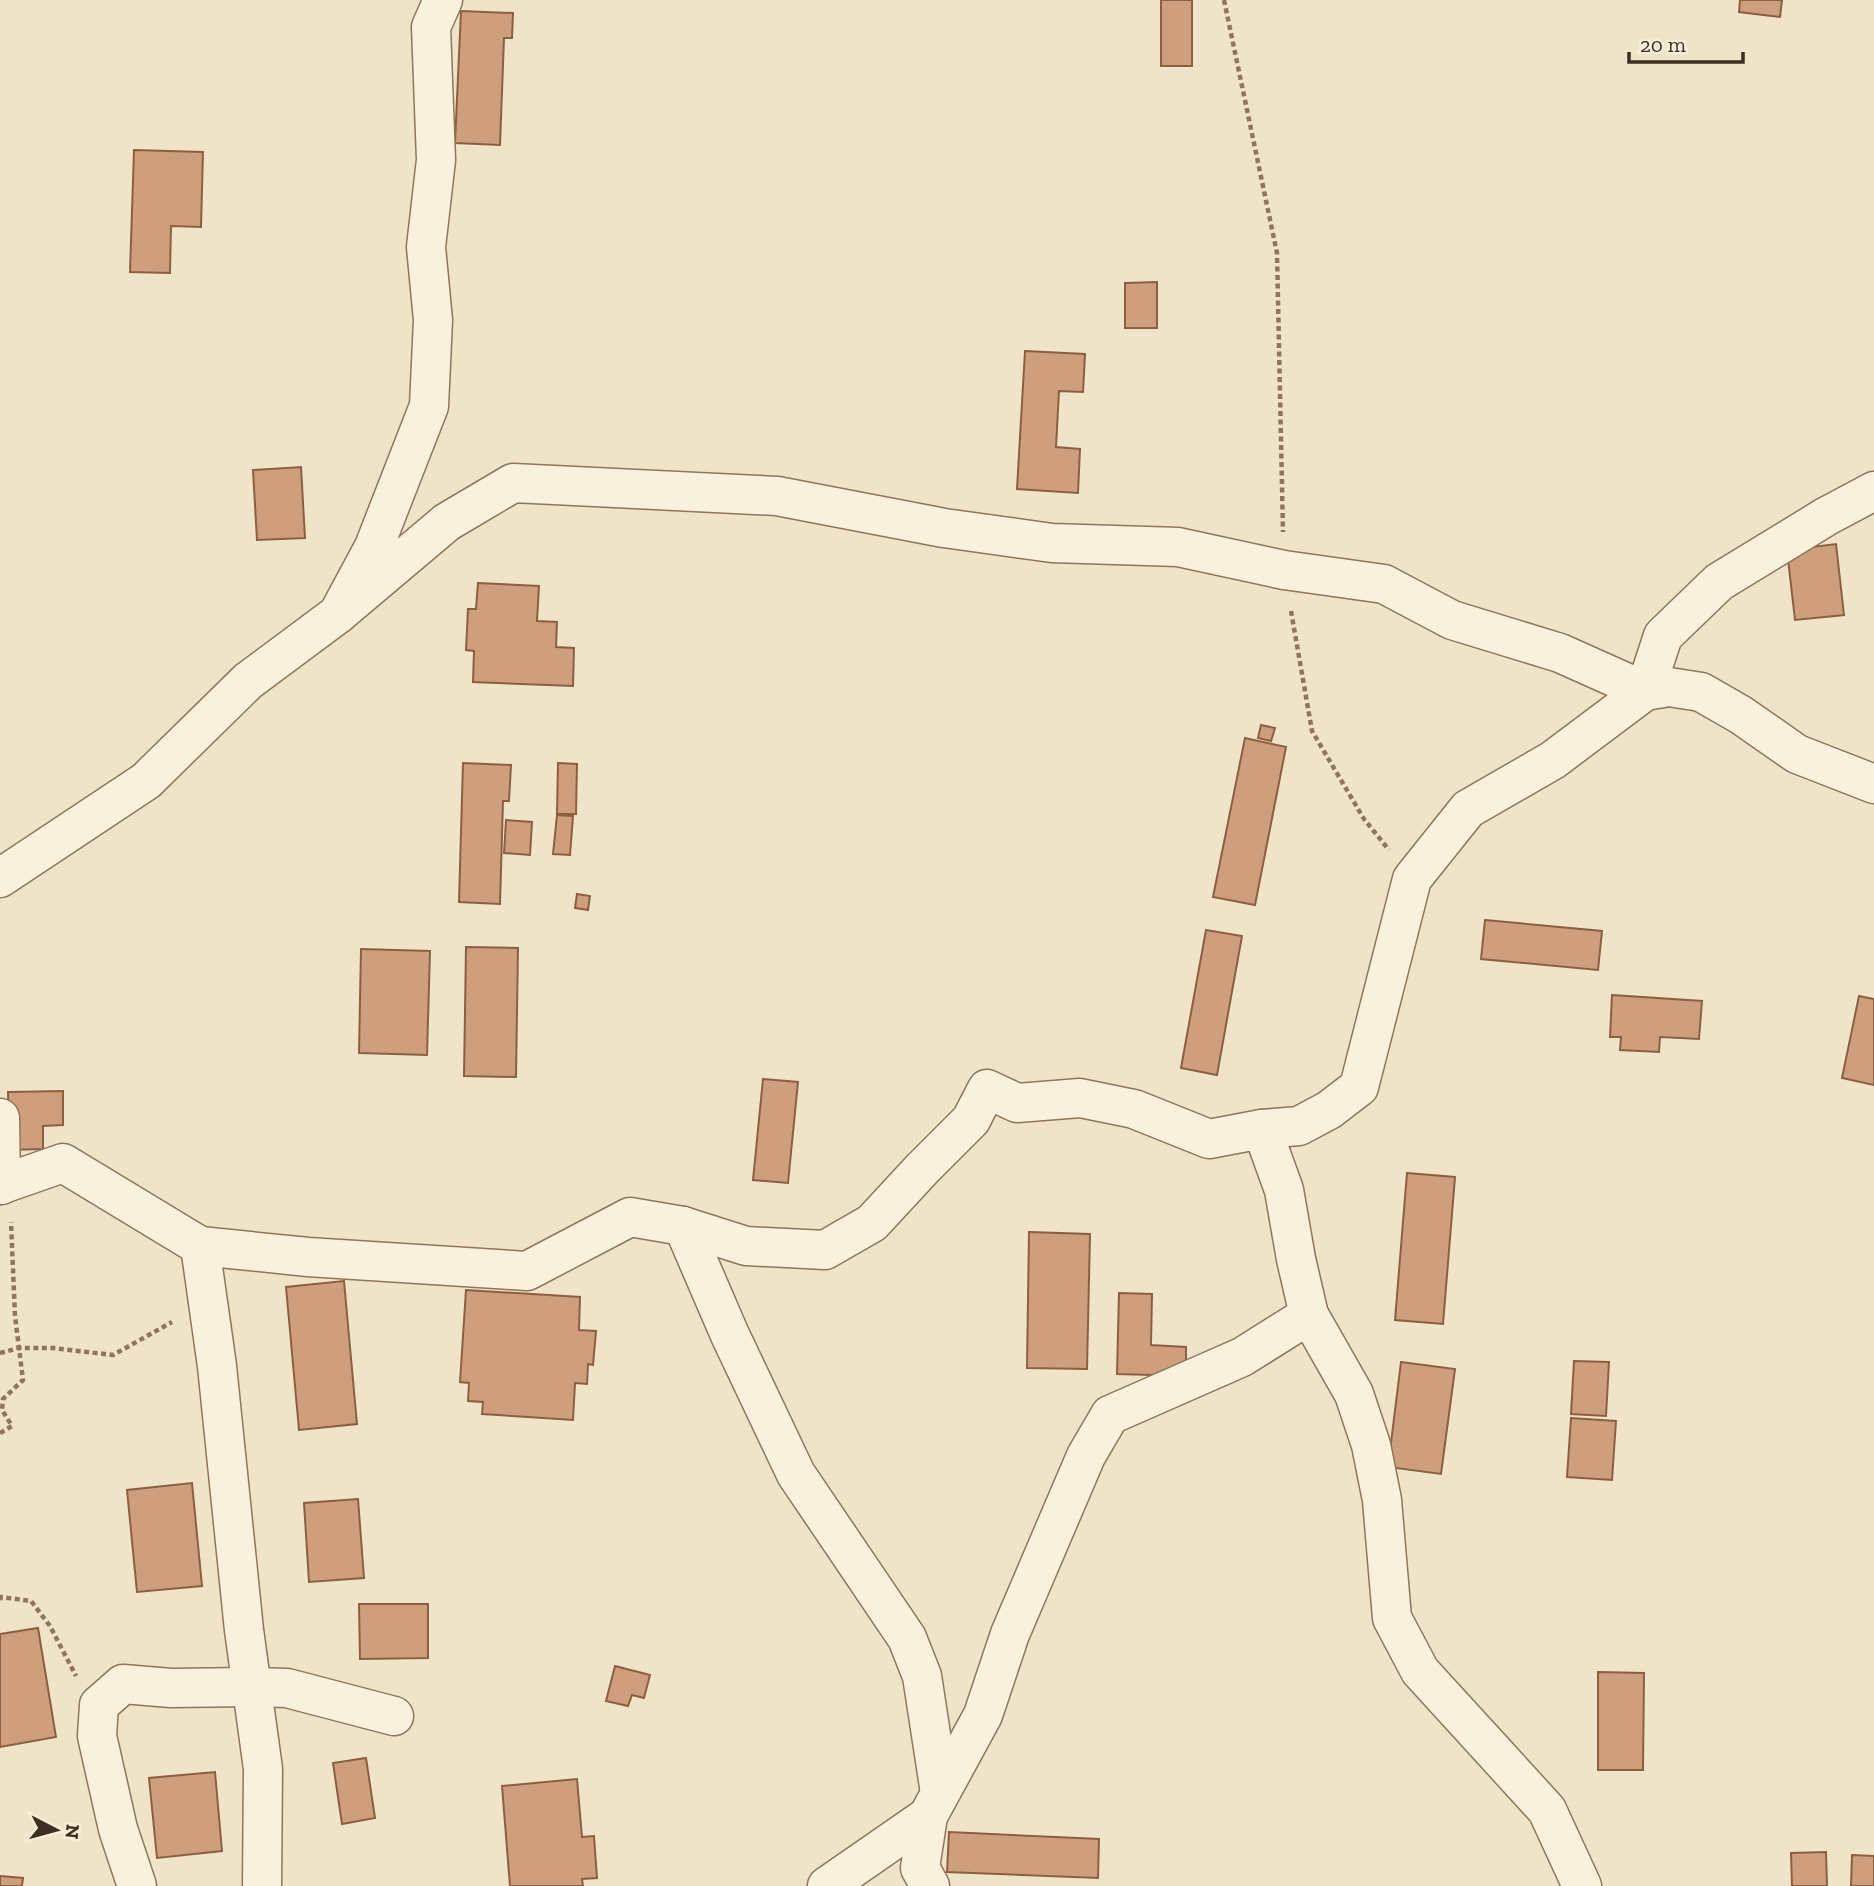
<svg xmlns="http://www.w3.org/2000/svg" width="1874" height="1886" font-family="'Zilla Slab',serif">
<rect width="100%" height="100%" fill="#f0e4c8"/>
<g fill="#cf9f7d" stroke="#8d5f41" stroke-width="2">
<rect x="1161" y="0" width="31" height="66"/>
<path d="M1740 0H1782L1780 17 1739 12Z"/>
<path d="M461 11 513 13 512 38H504L500 145 455 143Z"/>
<path d="M134 150 203 152 201 227 171 226 170 273 130 272Z"/>
<path d="M1157 282V328H1125V283Z"/>
<path d="M1025 351 1085 354 1083 392 1059 391 1056 447 1080 449 1078 493 1017 489Z"/>
<path d="M301 467 305 538 257 540 253 470Z"/>
<path d="M1836 544 1844 615 1795 620 1787 550Z"/>
<path d="M478 583 539 586 537 621 557 622 556 647 574 648 573 686 473 682 474 651 466 650 468 609H476Z"/>
<path d="M1261 725 1275 728 1271 741 1258 738Z"/>
<path d="M1245 738 1286 747 1255 905 1213 897Z"/>
<path d="M463 763 511 765 509 801H503L500 904 459 902Z"/>
<path d="M558 763 577 764 576 814H557Z"/>
<path d="M557 815 573 816 570 855 553 854Z"/>
<path d="M506 820 532 822 530 855 504 853Z"/>
<path d="M577 894 590 896 588 910 575 908Z"/>
<path d="M1485 920 1602 931 1598 970 1481 959Z"/>
<path d="M1206 930 1242 936 1217 1075 1181 1068Z"/>
<path d="M466 947 518 948 516 1077 464 1076Z"/>
<path d="M361 949 430 951 427 1055 359 1053Z"/>
<path d="M1612 995 1702 1001 1699 1039 1660 1037 1659 1052 1620 1050 1621 1037H1610Z"/>
<path d="M1859 996 1874 999V1085L1842 1078Z"/>
<path d="M763 1079 798 1082 788 1183 753 1180Z"/>
<path d="M63 1091V1125L43 1126V1149L9 1150 8 1092Z"/>
<path d="M1407 1173 1455 1177 1443 1324 1395 1320Z"/>
<path d="M1029 1232 1090 1234 1087 1369 1027 1368Z"/>
<path d="M344 1281 357 1424 299 1430 286 1287Z"/>
<path d="M466 1290 580 1297 579 1330 596 1331 593 1365 588 1364 587 1384 575 1383 573 1420 482 1414 483 1402 468 1401 469 1383 460 1382Z"/>
<path d="M1119 1293 1152 1294 1151 1345 1186 1347V1376L1117 1374Z"/>
<path d="M1574 1361 1609 1362 1606 1416 1571 1414Z"/>
<path d="M1401 1362 1455 1369 1441 1474 1388 1467Z"/>
<path d="M1571 1418 1616 1421 1612 1480 1567 1477Z"/>
<path d="M192 1483 202 1586 137 1592 127 1490Z"/>
<path d="M358 1499 364 1578 309 1582 304 1503Z"/>
<path d="M359 1604H428V1658L360 1659Z"/>
<path d="M38 1628 56 1737 0 1747V1634Z"/>
<path d="M615 1666 650 1675 644 1698 632 1695 628 1706 606 1701Z"/>
<path d="M1598 1672 1644 1673 1643 1770H1598Z"/>
<path d="M366 1758 375 1818 342 1824 333 1763Z"/>
<path d="M215 1772 222 1851 157 1858 149 1778Z"/>
<path d="M577 1779 582 1837 594 1836 597 1878 582 1879 583 1886H510L502 1786Z"/>
<path d="M949 1832 1099 1839 1098 1878 947 1872Z"/>
<path d="M1826 1852 1827 1886H1792L1791 1853Z"/>
<path d="M1852 1855 1874 1856V1886H1851Z"/>
<path d="M0 1876 23 1878 22 1886H0Z"/>
</g>
<g fill="none" stroke-linecap="round" stroke-linejoin="round">
<defs>
<g id="minor">
<path d="M338 614 447 522 513 483 777 496 944 528 1052 543 1178 547 1284 570 1384 584 1452 620 1560 653 1645 691 1663 636 1719 582 1827 516 1874 491"/>
<path d="M0 878 146 781 248 681 338 614 374 547 429 406 433 320 426 247 436 160 431 27 443 0"/>
<path d="M0 1118 1 1185"/>
<path d="M1262 1129 1284 1190 1296 1259 1309 1315 1354 1394 1371 1445 1382 1500 1392 1618 1420 1671 1547 1810 1582 1886"/>
<path d="M0 1185 63 1163 200 1246 308 1257 527 1271 630 1217 683 1226 746 1246 825 1250 872 1223 922 1169 971 1120 987 1089 1017 1103 1080 1098 1134 1109 1209 1139 1262 1129 1299 1126 1329 1110 1359 1087 1412 879 1468 809 1553 760 1645 691 1669 687 1701 692 1741 715 1797 754 1874 784"/>
<path d="M683 1226 730 1335 796 1474 907 1638 922 1676 940 1793"/>
<path d="M200 1246 217 1366 244 1630 263 1769 262 1886"/>
<path d="M137 1886 118 1829 97 1736 99 1705 123 1684 171 1688 252 1687 287 1688 394 1716"/>
<path d="M827 1886 928 1816"/>
<path d="M930 1886 920 1868 928 1816 983 1715 1010 1634 1086 1456 1110 1415 1242 1357 1309 1315"/>
</g>
</defs>
<use href="#minor" stroke="#8d765c" stroke-width="41"/>
<g stroke="#8d765c" stroke-width="4.5" stroke-dasharray="5 3.5" stroke-linecap="butt">
<path d="M1224 0 1277 253 1283 532"/>
<path d="M1291 611 1312 731 1364 819 1389 850"/>
<path d="M0 1353 19 1348H53L113 1355 172 1322"/>
<path d="M0 1433 12 1426 2 1410 3 1399 23 1380 15 1316 11 1222"/>
<path d="M0 1600 1 1597 31 1601 50 1626 76 1676"/>
</g>
<use href="#minor" stroke="#faf1dc" stroke-width="38"/>
</g>
<g transform="translate(56 1830) rotate(96)" stroke="#f7eed8" stroke-width="5" paint-order="stroke">
<path d="M0-5L12 26L0 18L-12 26Z" fill="#3d2e20"/>
<text y="-10" font-size="19" font-weight="bold" text-anchor="middle" fill="#3d2e20">N</text>
</g>
<path d="M1629 52v10h114v-10" fill="none" stroke="#3d2e20" stroke-width="3.5"/>
<text x="1640" y="52" font-size="21" fill="#3d2e20" stroke="#f7eed8" stroke-width="5" paint-order="stroke">20 m</text>
</svg>
